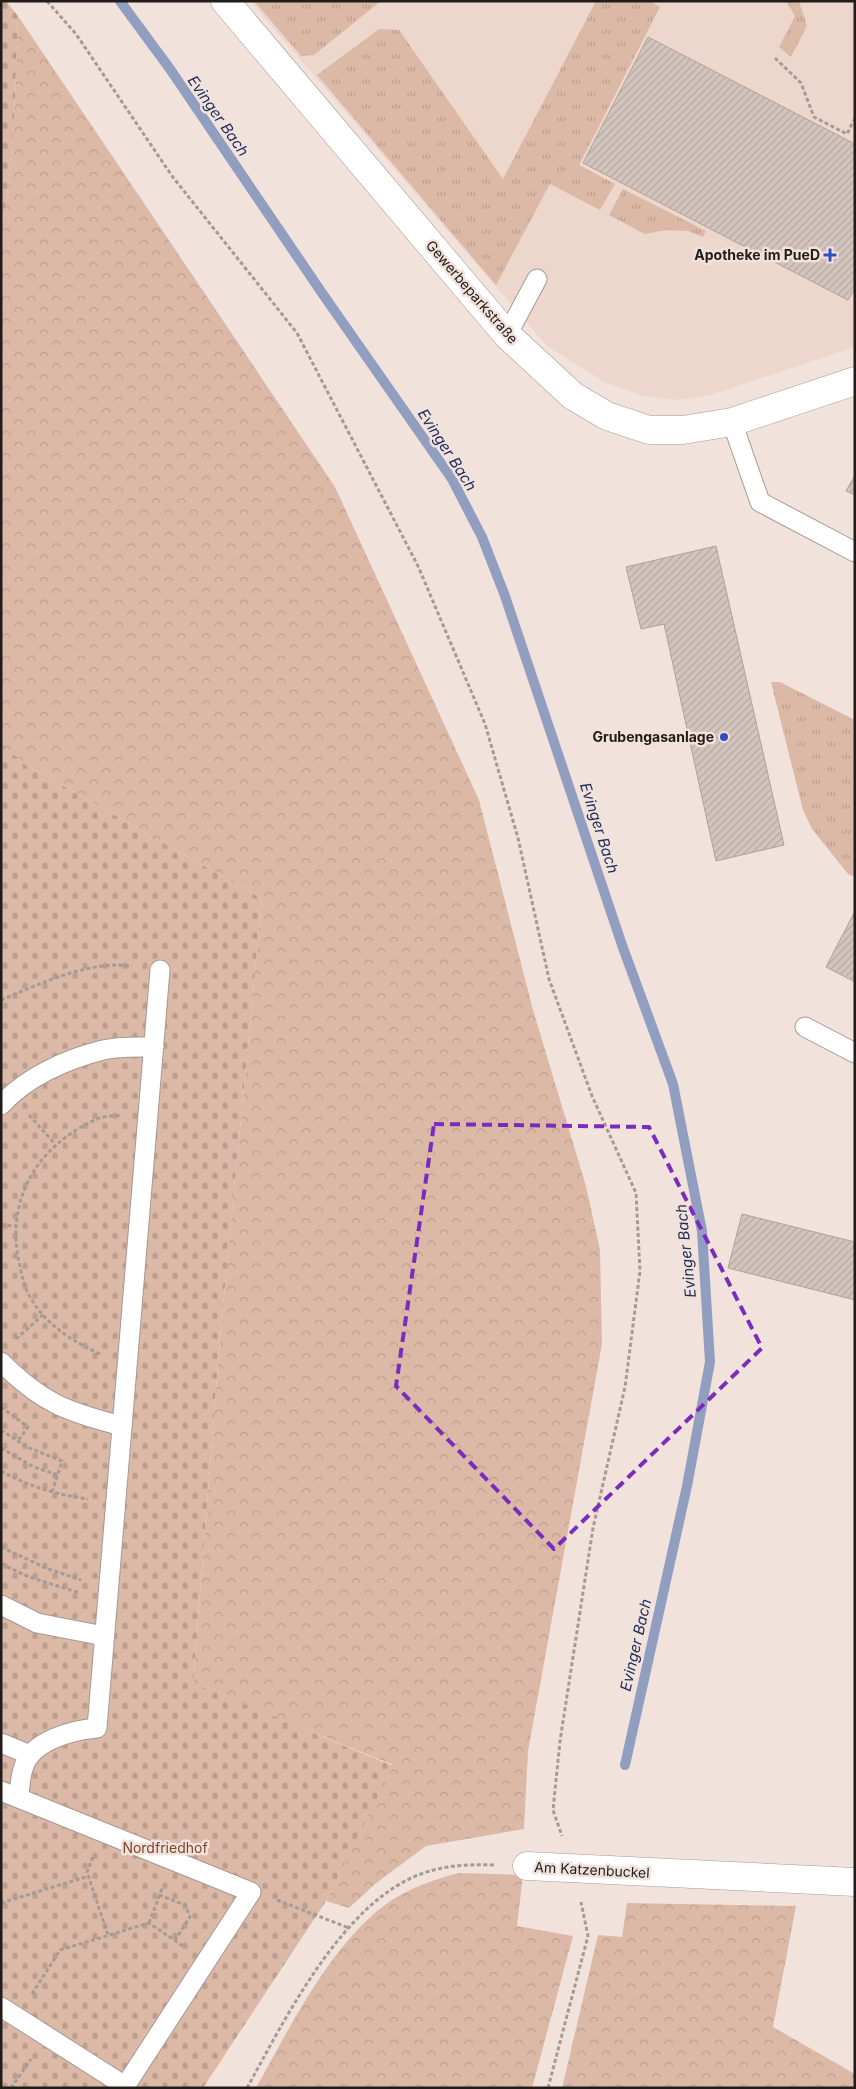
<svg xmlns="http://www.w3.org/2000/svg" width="856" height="2089" font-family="Inter,sans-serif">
<defs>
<pattern id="grass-tufts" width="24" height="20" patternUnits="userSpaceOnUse" patternTransform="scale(1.25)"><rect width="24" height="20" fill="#dcb9a7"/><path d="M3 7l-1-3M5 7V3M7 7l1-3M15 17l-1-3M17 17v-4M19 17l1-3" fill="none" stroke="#bc9e8f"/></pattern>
<pattern id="forest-crowns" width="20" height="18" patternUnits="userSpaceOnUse" patternTransform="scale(1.25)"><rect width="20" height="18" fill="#dcb9a7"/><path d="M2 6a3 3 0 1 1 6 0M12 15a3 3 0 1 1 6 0" fill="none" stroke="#bc9e8f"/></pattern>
<pattern id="cemetery-stones" width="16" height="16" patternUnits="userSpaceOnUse" patternTransform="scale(1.25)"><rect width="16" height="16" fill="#dcb9a7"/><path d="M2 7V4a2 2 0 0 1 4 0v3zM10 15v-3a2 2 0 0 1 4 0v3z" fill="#bc9e8f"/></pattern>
<pattern id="building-hatch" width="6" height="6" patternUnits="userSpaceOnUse" patternTransform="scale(1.25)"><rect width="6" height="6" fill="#d3c5be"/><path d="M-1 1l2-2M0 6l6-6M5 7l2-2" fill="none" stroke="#b5a9a3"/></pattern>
</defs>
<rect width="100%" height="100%" fill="#f1e3dc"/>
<path fill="#edd7cc" d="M250 1H855V347L711 395 678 400 643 396 604 382 547 346Z"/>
<g fill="url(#grass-tufts)">
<path d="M254 1H381L314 55 301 56Z"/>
<path d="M596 1H650L660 7 579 165 615 184 600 210 550 184 496 285 317 75 379 29 399 30 503 179Z"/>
<path d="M786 1H799L807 26 791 57 779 47 795 16Z"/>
<path d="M623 189 706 231 703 237 688 231 666 230 645 234 609 215Z"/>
<path d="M771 682H780L855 720V877L848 874 812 829 803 810Z"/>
</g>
<g fill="url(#forest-crowns)">
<path d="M18 16 335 487 479 800 533 1010 586 1186 600 1250 602 1344 528 1751 524 1829 426 1846 375 1884 349 1908 326 1901 393 1765 193 1684 220 1338 262 899 23 763 1 743V243L13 147Z"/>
<path d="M459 1873 523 1875 517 1926 573 1936 532 2088H256C290 2027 333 1939 392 1900 413 1887 435 1879 459 1873Z"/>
<path d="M627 1903 796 1906 773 2027 855 2074V2088H562L598 1935 622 1937Z"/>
</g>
<g fill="url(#cemetery-stones)">
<path d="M1 1H6L18 16 13 147 1 243Z"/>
<path d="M1 743 23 763 262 899 220 1338 193 1683 393 1766 326 1901 203 2088H1Z"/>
</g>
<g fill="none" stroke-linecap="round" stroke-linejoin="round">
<path stroke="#919ebf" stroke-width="10" d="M120 1 170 69 322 293 452 479 482 537 505 596 622 945 673 1084 702 1231 710 1362 687 1486 625 1765"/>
</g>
<g fill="url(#building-hatch)" stroke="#aea29b">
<path d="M648 37 855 144V288L848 300 583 163Z"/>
<path d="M855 475V495L846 491Z"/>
<path d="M716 546 784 845 716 861 664 624 641 629 626 567Z"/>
<path d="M855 911V982L826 967Z"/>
<path d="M742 1214 855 1242V1300L728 1268Z"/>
</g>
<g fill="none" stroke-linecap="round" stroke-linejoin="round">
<defs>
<g id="lane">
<path d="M507 335 537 279"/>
<path d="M732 422 760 502 855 552"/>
<path d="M805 1027 855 1053"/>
<path d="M1 1105C26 1077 67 1059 103 1050 119 1046 138 1047 154 1047"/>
<path d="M1 1362C42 1403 67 1412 122 1426"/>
<path d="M1 1605 37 1623 104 1636"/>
<path d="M1 1743 30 1755"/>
<path d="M1 1791 251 1892 124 2088"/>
<path d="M19 1797C20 1787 20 1776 24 1766 33 1740 73 1730 97 1728L160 970"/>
<path d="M1 2007 125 2086"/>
</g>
<g id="street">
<path d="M225 1 507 335 573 396 607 416 649 430H683L732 422 855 381"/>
<path d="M527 1866 855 1882"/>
</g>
</defs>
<use href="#lane" stroke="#a59992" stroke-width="21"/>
<use href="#street" stroke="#a59992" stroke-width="29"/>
<g stroke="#a59b95" stroke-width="3" stroke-dasharray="4 2.5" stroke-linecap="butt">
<path d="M47 1 76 34 172 176 297 333 418 566 485 724 518 838 549 979 592 1096 636 1193 640 1271 625 1387 593 1528 560 1741 553 1810 562 1836"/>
<path d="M775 58 801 83 814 117 847 134 855 118"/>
<path d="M1 1000C40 984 89 960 132 966"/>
<path d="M29 1115 55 1144"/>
<path d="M1 1225 16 1226"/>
<path d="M16 1339 43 1315"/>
<path d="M100 1354C72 1341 46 1325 30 1297 23 1285 21 1271 18 1257 7 1195 40 1145 95 1120 102 1116 113 1116 121 1115"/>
<path d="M1 1407 28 1427 18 1441"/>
<path d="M1 1430 27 1447 62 1461 52 1492"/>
<path d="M1 1448 34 1467 58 1475"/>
<path d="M1 1471C28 1486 57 1495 88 1499"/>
<path d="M1 1547 46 1568 81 1580"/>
<path d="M1 1564 29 1577 80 1593"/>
<path d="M93 1857 87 1872 108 1935"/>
<path d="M159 1895 185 1905 190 1917 175 1940"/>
<path d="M277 1900 349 1928"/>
<path d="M1 1903 89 1876"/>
<path d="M149 1923 163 1886"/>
<path d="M32 1994 60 1950 149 1923 183 1946"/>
<path d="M11 2088 31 2059"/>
<path d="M247 2088C285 2019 343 1902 421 1874 445 1865 470 1864 495 1865"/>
<path d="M548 2088 588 1936 581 1902"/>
</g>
<use href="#lane" stroke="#fff" stroke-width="19"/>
<use href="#street" stroke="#fff" stroke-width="28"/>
</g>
<path fill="none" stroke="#7b2cbf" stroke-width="4" stroke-dasharray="10 6" stroke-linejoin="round" d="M434 1124 649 1127 762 1348 554 1549 396 1386Z"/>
<g fill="#344dbf" stroke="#f1e3dc" stroke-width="2">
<path d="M827.5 247.5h5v5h5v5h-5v5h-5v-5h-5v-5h5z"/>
<circle cx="724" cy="737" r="5"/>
</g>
<g text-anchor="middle" stroke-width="5" stroke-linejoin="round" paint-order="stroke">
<g font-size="14" font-weight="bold" fill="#211c1a" stroke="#f1e3dc" text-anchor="end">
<text x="820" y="260">Apotheke im PueD</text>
<text x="714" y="742">Grubengasanlage</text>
</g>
<g font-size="14" fill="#211c1a" stroke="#f1e3dc">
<text transform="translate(472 292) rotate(49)" y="5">Gewerbeparkstraße</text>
<text transform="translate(592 1870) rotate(3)" y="5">Am Katzenbuckel</text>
</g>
<g font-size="14" fill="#79462a" stroke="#f1e3dc">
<text x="165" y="1853">Nordfriedhof</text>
</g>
<g font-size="15" font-style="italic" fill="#202d5a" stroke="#f1e3dc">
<text transform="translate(218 116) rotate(55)" y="5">Evinger Bach</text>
<text transform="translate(447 450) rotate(57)" y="5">Evinger Bach</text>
<text transform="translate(599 828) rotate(72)" y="5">Evinger Bach</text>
<text transform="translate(686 1251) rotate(-96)" y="5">Evinger Bach</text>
<text transform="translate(636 1645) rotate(-77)" y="5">Evinger Bach</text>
</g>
</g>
<rect width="856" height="2089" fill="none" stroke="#211c1a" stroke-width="5"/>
</svg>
